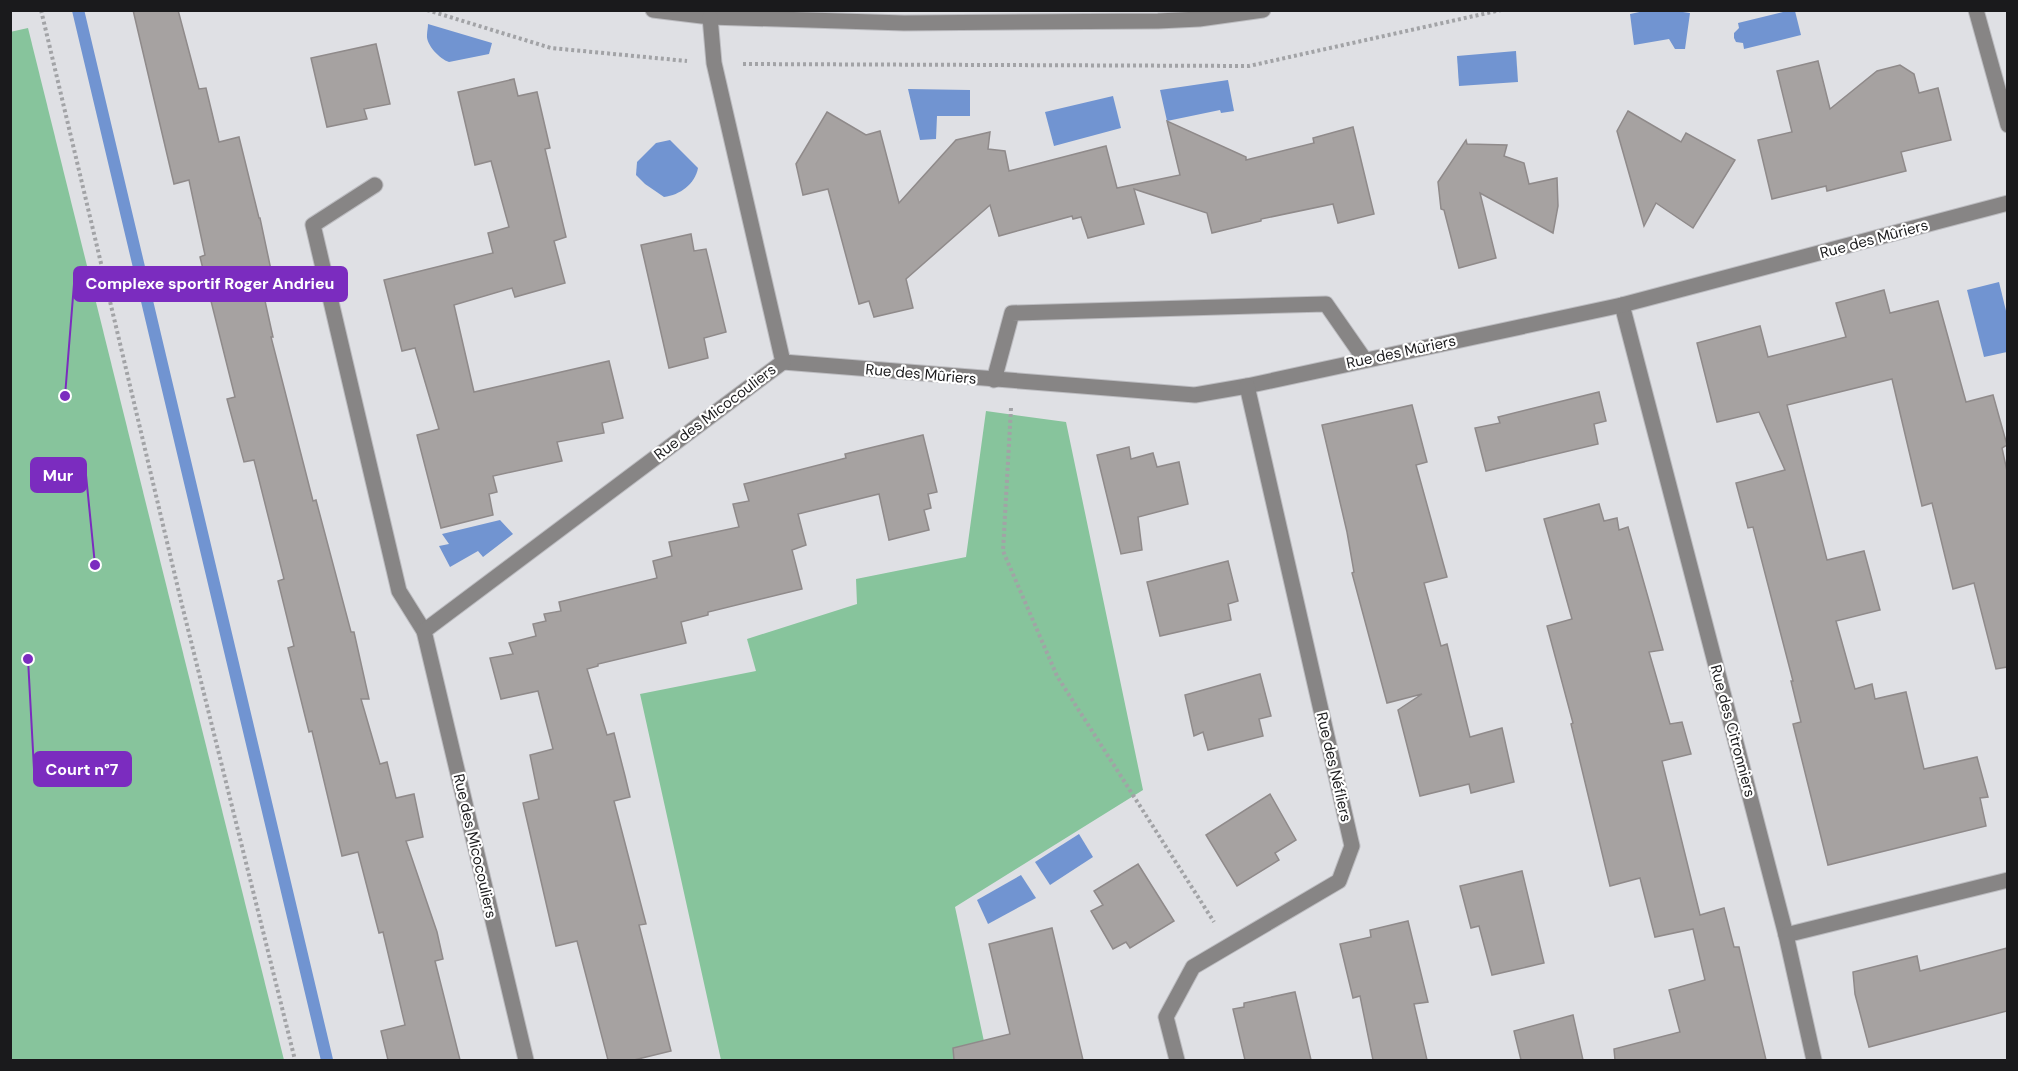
<svg xmlns="http://www.w3.org/2000/svg" width="2018" height="1071" font-family="'DM Sans',sans-serif">
<rect width="100%" height="100%" fill="#dfe0e4"/>
<g fill="#87c49c">
<path d="M28 28 284 1060H11L10 32Z"/>
<path d="M986 411 1066 422 1143 790 955 907 988 1060H721L640 694 756 671 747 639 857 604 856 579 966 557Z"/>
</g>
<g fill="#7194d1">
<path d="M1649 10 1676 11 1690 13 1685 49H1675L1669 39 1634 45 1630 14Z"/>
<path d="M1795 11 1801 35 1744 49 1743 43 1736 42 1734 38V33L1739 28 1738 23 1787 11Z"/>
<path d="M428 24 492 43 489 54 449 62C440 59 426 45 427 35 427 31 428 28 428 24Z"/>
<path d="M1516 51 1518 82 1459 86 1457 56Z"/>
<path d="M1228 80 1234 111 1221 113 1220 110 1167 121 1160 90Z"/>
<path d="M908 89 970 90V116H937L936 139 920 140Z"/>
<path d="M1113 96 1121 128 1054 146 1045 112Z"/>
<path d="M670 140 698 168C695 184 680 195 664 197L645 184 636 175 637 162 656 143Z"/>
<path d="M1999 282 2007 315V352L1984 357 1967 290Z"/>
<path d="M500 520 513 534 483 557 478 551 450 567 439 546 449 544 442 534Z"/>
<path d="M1079 834 1093 857 1050 885 1035 862Z"/>
<path d="M1021 875 1036 898 988 924 977 900Z"/>
</g>
<g fill="none" stroke-linecap="round" stroke-linejoin="round">
<path stroke="#7194d1" stroke-width="12" d="M78 10 327 1060"/>
</g>
<g fill="#a6a2a1" stroke="#8f8a8a" stroke-width="1.5">
<path d="M133 10H178L199 89 206 88 219 142 239 137 259 218H260L271 270 268 271 273 291 263 292 273 337H271L313 501 316 500 351 632H354L369 699H361L380 764 387 762 396 798 414 794 423 837 406 841 437 932 443 959 435 961 460 1060H388L381 1031 405 1025 383 932 379 933 358 852 342 856 312 731 309 732 288 648 294 646 278 581 284 579 254 460 244 462 227 399 235 397 200 257 205 255 189 180 174 184Z"/>
<path d="M376 44 390 104 364 109 367 119 327 127 311 58Z"/>
<path d="M1818 61 1830 109 1877 71 1900 65 1914 74 1919 93 1938 88 1951 140 1901 152 1906 171 1827 191 1826 186 1772 199 1758 140 1792 132 1777 71Z"/>
<path d="M514 79 518 96 537 92 550 148 545 149 566 237 554 241 565 283 515 297 512 288 454 305 474 392 609 361 623 418 602 423 604 433 557 442 562 461 493 476 497 492 489 494 493 515 441 528 417 435 439 429 415 348 402 351 384 280 493 253 488 233 509 227 491 161 475 165 458 92Z"/>
<path d="M1628 111 1681 142 1686 133 1735 160 1693 228 1656 203 1644 226 1617 131Z"/>
<path d="M827 112 866 135 880 131 899 203 956 140 990 132 988 149 1005 151 1009 171 1106 146 1117 188 1180 175 1167 121 1246 157V160L1314 143 1313 138 1353 127 1374 214 1338 223 1333 204 1261 219V221L1212 233 1207 213 1134 189 1144 224 1088 238 1081 217 1073 219 1072 216 999 236 990 205 906 279 913 308 874 317 869 301 859 304 828 189 803 195 796 164Z"/>
<path d="M1466 140 1467 144 1507 145 1504 156 1524 163 1529 184 1557 178 1558 206 1553 233 1480 193 1496 258 1459 268 1444 210 1441 209 1438 182Z"/>
<path d="M691 234 694 251 706 249 726 332 704 338 708 358 669 368 641 245Z"/>
<path d="M1884 290 1890 313 1938 301 1966 402 1993 395 2007 445 2002 448 2007 471V667L1996 669 1974 583 1953 589 1932 503 1922 506 1892 379 1787 405 1827 560 1864 551 1880 610 1836 621 1855 689 1872 684 1875 699 1906 692 1924 769 1977 757 1988 797 1980 798 1986 826 1828 865 1793 724 1801 722 1791 681H1793L1753 527 1748 528 1736 483 1785 470 1759 412 1717 422 1697 343 1760 326 1768 357 1846 337 1836 303Z"/>
<path d="M1599 392 1606 421 1594 424 1598 444 1486 471 1475 428 1500 423 1498 417Z"/>
<path d="M1412 405 1427 462 1416 465 1447 577 1424 583 1441 646 1447 644 1470 737 1502 728 1514 782 1471 793 1469 784 1420 796 1398 710 1422 694 1387 703 1352 573 1354 572 1347 532 1322 425Z"/>
<path d="M923 435 937 492 928 494 931 508 924 510 929 530 889 540 879 494 798 514 806 545 792 550 802 589 708 612V615L681 622 686 643 598 664V666L587 669 607 735 614 733 625 776 630 797 614 801 646 924 639 925 671 1051 634 1060H608L577 941 556 946 523 803 539 799 530 755 553 749 538 691 501 699 490 658 513 654 509 643 536 636 533 624 546 621 544 614 561 611 559 602 657 578 653 561 672 556 669 542 739 527 733 504 749 501 744 484 846 458 845 454Z"/>
<path d="M1129 447 1131 459 1153 453 1157 467 1179 462 1188 504 1138 517 1142 550 1121 554 1097 455Z"/>
<path d="M1599 504 1604 521 1617 518 1619 530 1628 527 1663 650 1649 652 1670 724 1682 722 1691 754 1662 761 1700 915 1724 908 1734 947H1739L1766 1060H1615L1614 1049 1680 1032 1669 990 1705 980 1693 929 1655 937 1640 878 1610 886 1571 724 1573 723 1547 626 1572 619 1544 519Z"/>
<path d="M1228 561 1238 601 1228 604 1231 620 1160 636 1147 582Z"/>
<path d="M1260 674 1271 716 1259 719 1263 736 1208 750 1203 732 1194 736 1185 695Z"/>
<path d="M1270 794 1296 840 1275 853 1279 860 1237 886 1206 835Z"/>
<path d="M1138 864 1174 921 1130 948 1126 942 1113 949 1091 911 1103 905 1094 891Z"/>
<path d="M1522 871 1544 963 1492 975 1479 926 1471 928 1460 886Z"/>
<path d="M1408 921 1428 1002 1414 1004 1427 1060H1373L1360 996 1353 998 1340 944 1371 937 1370 930Z"/>
<path d="M1052 928 1083 1060H954L953 1048 1010 1034 989 944Z"/>
<path d="M2007 948V1011L1869 1047 1855 994 1853 972 1917 956 1920 971Z"/>
<path d="M1295 992 1311 1060H1245L1233 1009 1244 1007V1003Z"/>
<path d="M1573 1015 1583 1060H1521L1514 1031Z"/>
</g>
<g fill="none" stroke-linecap="round" stroke-linejoin="round">
<defs>
<g id="minor">
<path d="M653 10 710 17 904 23 1158 21 1199 19 1263 10"/>
<path d="M1976 10 2008 125"/>
<path d="M375 185 313 225 399 591 424 631"/>
<path d="M1622 305 1786 935 2008 880"/>
<path d="M783 362 1195 395 1247 386 1622 305 2008 203"/>
<path d="M994 380 1012 313 1326 304 1365 360"/>
<path d="M1786 935 1814 1060"/>
<path d="M526 1060 424 631 783 362 714 63 710 17"/>
<path d="M1177 1060 1166 1017 1193 967 1339 881 1352 846 1247 386"/>
</g>
</defs>
<use href="#minor" stroke="#bcbcc0" stroke-width="17"/>
<g stroke="#a2a3a6" stroke-width="4" stroke-dasharray="3 3" stroke-linecap="butt">
<path d="M41 10 181 601 295 1060"/>
<path d="M427 10 551 48 687 61"/>
<path d="M743 64 1249 66 1501 10"/>
<path d="M1011 408 1003 551 1057 676 1214 922"/>
</g>
<use href="#minor" stroke="#878585" stroke-width="15"/>
</g>
<g text-anchor="middle" stroke-width="4.5" stroke-linejoin="round" paint-order="stroke">
<g font-size="15" fill="#1a1a1c" stroke="#fff">
<text transform="translate(1874 239) rotate(-15)" y="5">Rue des Mûriers</text>
<text transform="translate(1401 352) rotate(-12)" y="5">Rue des Mûriers</text>
<text transform="translate(921 374) rotate(5)" y="5">Rue des Mûriers</text>
<text transform="translate(715 412) rotate(-37)" y="5">Rue des Micocouliers</text>
<text transform="translate(1733 731) rotate(75)" y="5">Rue des Citronniers</text>
<text transform="translate(1334 767) rotate(77)" y="5">Rue des Néfliers</text>
<text transform="translate(475 846) rotate(77)" y="5">Rue des Micocouliers</text>
</g>
</g>
<path fill="none" stroke="#7b2cbf" stroke-width="2" d="M65 396L74 284M95 565L86 475M28 659L34 769"/>
<g fill="#7b2cbf" stroke="#fff" stroke-width="2">
<circle cx="65" cy="396" r="6"/>
<circle cx="95" cy="565" r="6"/>
<circle cx="28" cy="659" r="6"/>
</g>
<g fill="#7b2cbf" stroke="#7b2cbf" stroke-width="2">
<rect x="74" y="267" width="273" height="34" rx="6"/>
<rect x="31" y="458" width="55" height="34" rx="6"/>
<rect x="34" y="752" width="97" height="34" rx="6"/>
</g>
<g font-size="16" text-anchor="middle" font-weight="bold" fill="#fff">
<text x="210" y="289">Complexe sportif Roger Andrieu</text>
<text x="58" y="481">Mur</text>
<text x="82" y="775">Court n°7</text>
</g>
<rect width="2018" height="1071" fill="none" stroke="#1a1a1c" stroke-width="24"/>
</svg>
